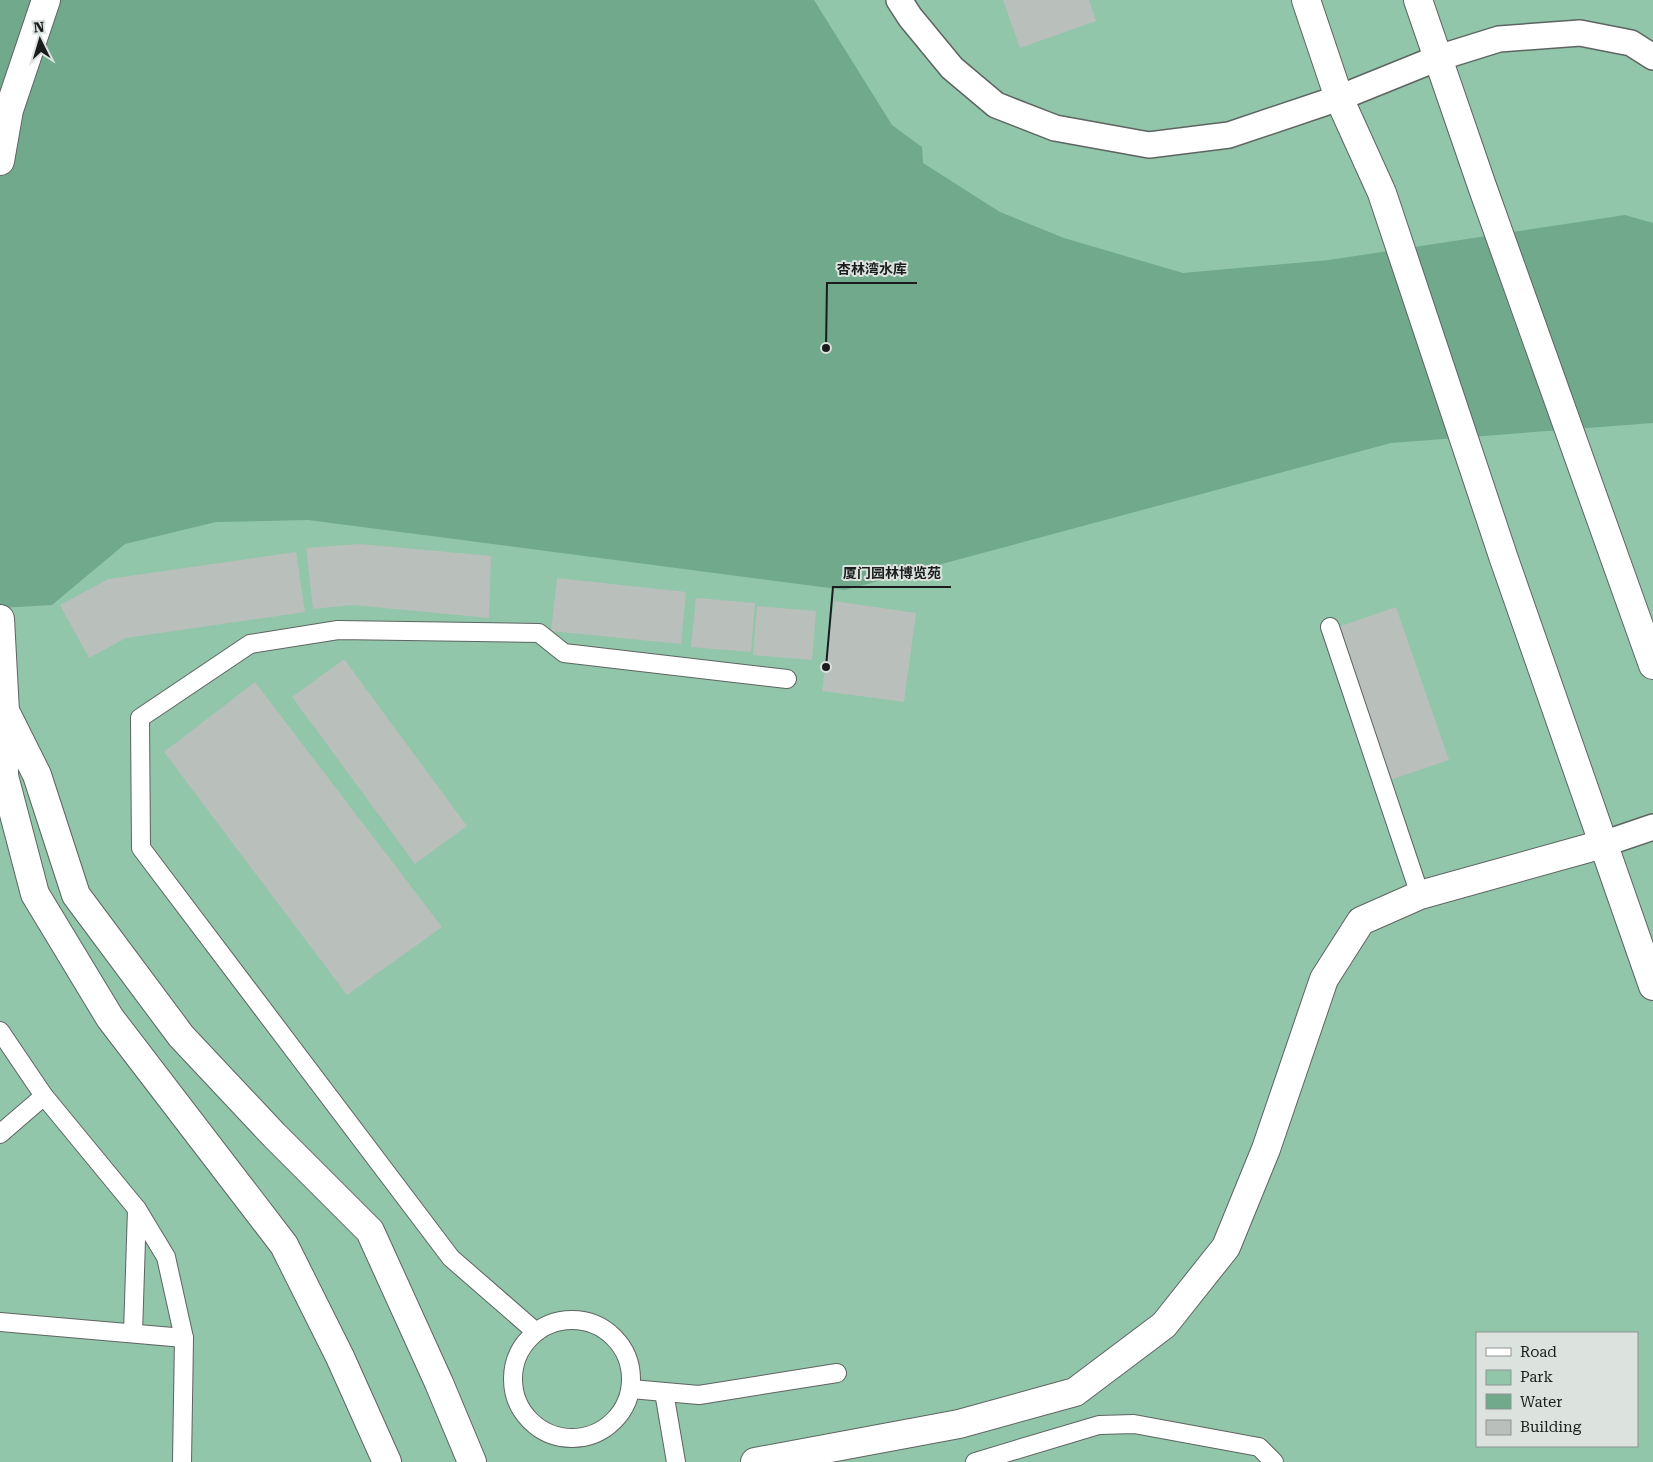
<svg xmlns="http://www.w3.org/2000/svg" width="1653" height="1462" font-family="'Roboto Serif','Noto Sans SC',serif">
<rect width="100%" height="100%" fill="#dce3df"/>
<path fill="#91c6aa" fill-rule="evenodd" d="M0 0H1653V1462H0ZM1477 1333H1637V1446H1477Z"/>
<path fill="#70a98c" d="M0 0H814L892 125 922 147 923 163 1000 212 1064 238 1183 273 1329 260 1625 215 1653 223V423L1391 443 845 590 308 520 216 522 125 544 52 605 0 608Z"/>
<g fill="#b9bfbb">
<path d="M1003 0H1089L1096 21 1020 48Z"/>
<path d="M360 544 491 556 489 618 353 605 313 609 306 548Z"/>
<path d="M296 552 305 612 126 638 89 658 60 605 108 579Z"/>
<path d="M557 578 686 592 681 644 551 631Z"/>
<path d="M696 598 755 603 751 652 691 647Z"/>
<path d="M834 601 916 613 904 702 822 691Z"/>
<path d="M757 606 816 611 812 660 753 655Z"/>
<path d="M1396 607 1449 760 1390 780 1338 627Z"/>
<path d="M344 659 467 826 415 864 292 697Z"/>
<path d="M255 682 442 927 347 995 164 752Z"/>
</g>
<g fill="none" stroke-linecap="round" stroke-linejoin="round">
<defs>
<g id="service">
<path d="M1330 627 1420 895"/>
<path d="M0 1031 44 1096 137 1209 166 1257 184 1338 182 1462"/>
<path d="M0 1134 44 1096"/>
<circle cx="572" cy="1379" r="59"/>
<path d="M0 1322 184 1338"/>
<path d="M536 1332 451 1258 141 848 140 718 250 644 338 630 539 633 564 653 787 679"/>
<path d="M133 1333 137 1209"/>
<path d="M631 1389 699 1395 837 1373"/>
<path d="M664 1392 676 1462"/>
<path d="M975 1462 1099 1425 1134 1424 1259 1447 1274 1462"/>
</g>
<g id="pedestrian">
<path d="M899 0 910 17 952 68 996 105 1055 128 1149 145 1229 135 1339 98 1438 58 1499 39 1580 33 1631 43 1653 57"/>
<path d="M1603 844 1653 827"/>
</g>
<g id="minor">
<path d="M1306 0 1339 98 1382 193 1504 559 1653 986"/>
<path d="M1418 0 1482 186 1653 665"/>
<path d="M755 1462 959 1424 1075 1392 1164 1325 1226 1247 1266 1149 1324 979 1361 921 1420 895 1603 844"/>
</g>
<g id="tertiary">
<path d="M0 161 9 110 46 0"/>
<path d="M0 619 5 712 4 776 35 894 110 1018 284 1245 340 1357 387 1462"/>
<path d="M7 715 37 775 76 895 181 1036 274 1135 370 1231 439 1383 472 1462"/>
</g>
</defs>
<use href="#service" stroke="#5e6461" stroke-width="20"/>
<use href="#pedestrian" stroke="#5e6461" stroke-width="28"/>
<use href="#minor" stroke="#5e6461" stroke-width="30"/>
<use href="#tertiary" stroke="#5e6461" stroke-width="30"/>
<use href="#service" stroke="#fff" stroke-width="18"/>
<use href="#pedestrian" stroke="#fff" stroke-width="25"/>
<use href="#minor" stroke="#fff" stroke-width="28"/>
<use href="#tertiary" stroke="#fff" stroke-width="28"/>
</g>
<path fill="none" stroke="#1a1d1c" stroke-width="2" d="M826 348L827 283H917M826 667L833 587H951"/>
<g fill="#1a1d1c" stroke="#dce3df" stroke-width="2">
<circle cx="826" cy="348" r="5"/>
<circle cx="826" cy="667" r="5"/>
</g>
<g font-size="14" text-anchor="middle" font-weight="bold" fill="#1a1d1c" stroke="#dce3df" stroke-width="4" stroke-linejoin="round" paint-order="stroke">
<text x="872" y="274">杏林湾水库</text>
<text x="892" y="578">厦门园林博览苑</text>
</g>
<rect x="1476" y="1332" width="162" height="115" fill="#dce3df" stroke="#8e9491"/>
<rect x="1486" y="1348" width="25" height="8" fill="#ffffff" stroke="#8e9491"/>
<text x="1520" y="1357" font-size="15" fill="#1a1d1c">Road</text>
<rect x="1486" y="1370" width="25" height="15" fill="#91c6aa" stroke="#8e9491"/>
<text x="1520" y="1382" font-size="15" fill="#1a1d1c">Park</text>
<rect x="1486" y="1394" width="25" height="15" fill="#70a98c" stroke="#8e9491"/>
<text x="1520" y="1407" font-size="15" fill="#1a1d1c">Water</text>
<rect x="1486" y="1420" width="25" height="15" fill="#b9bfbb" stroke="#8e9491"/>
<text x="1520" y="1432" font-size="15" fill="#1a1d1c">Building</text>
<g transform="translate(40 40) rotate(355)" stroke="#dce3df" stroke-width="4" paint-order="stroke">
<path d="M0-4L9 19L0 12L-9 19Z" fill="#1a1d1c"/>
<text y="-8" font-size="14" font-weight="bold" text-anchor="middle" fill="#1a1d1c">N</text>
</g>
</svg>
